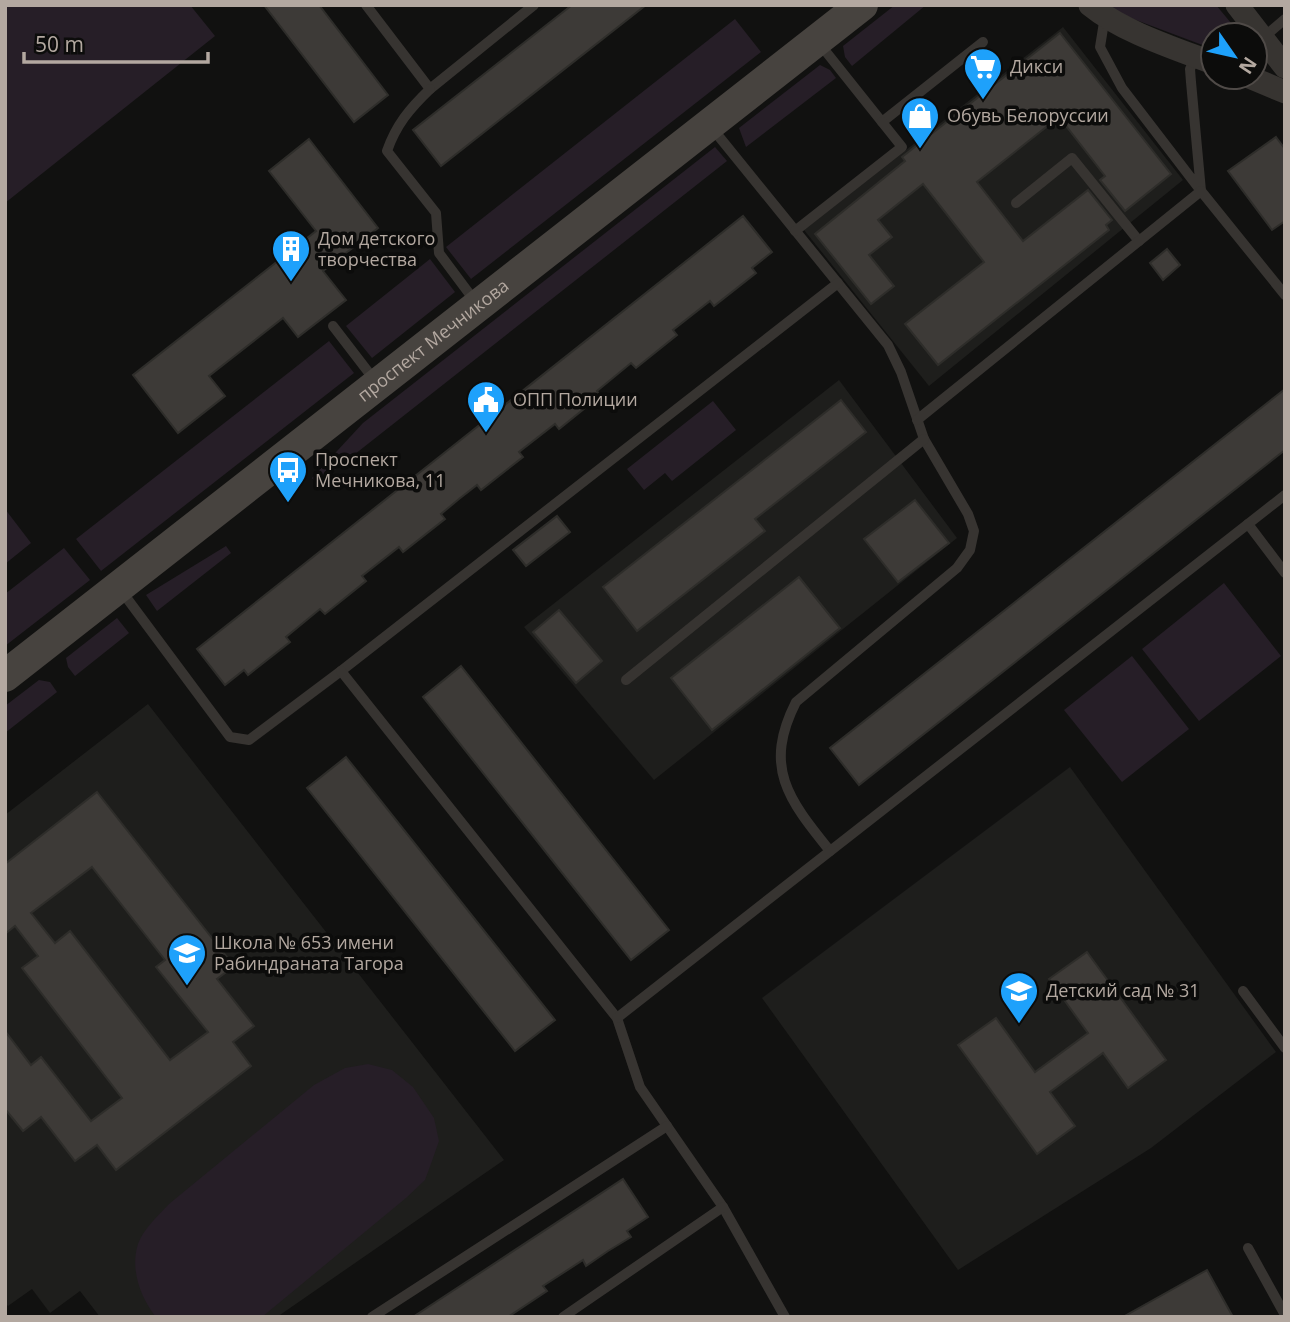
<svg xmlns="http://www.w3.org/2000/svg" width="1290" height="1322" font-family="'Open Sans',sans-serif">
<rect width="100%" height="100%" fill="#111110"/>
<g fill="#1e1e1c">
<path d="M1063 27 1183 180 929 386 804 230Z"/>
<path d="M839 380 957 538 654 780 524 627Z"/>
<path d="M148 704 504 1160 277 1317H100L80 1291 50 1313 32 1289 8 1306 5 1303V815Z"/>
<path d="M1070 767 1276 1052 1151 1148 958 1270 762 998Z"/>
</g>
<g fill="#261e27">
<path d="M5 5H190L215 36 5 203Z"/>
<path d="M895 5H926L852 66 845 57 843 46Z"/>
<path d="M1107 5H1216L1241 35H1213V49L1128 17Z"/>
<path d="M735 19 761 52 471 279 446 247Z"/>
<path d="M820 65 830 70 836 78 746 147 739 128Z"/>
<path d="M715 147 727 161 317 484 312 478 363 423Z"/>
<path d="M430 259 455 292 372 358 346 326Z"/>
<path d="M329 341 354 373 101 571 76 539Z"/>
<path d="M713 401 736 430 672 481 665 473 644 490 627 469Z"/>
<path d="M5 509 31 543 5 564Z"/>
<path d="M226 546 231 553 157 611 146 595Z"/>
<path d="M64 548 90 580 5 646V594Z"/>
<path d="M1224 583 1281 656 1199 721 1142 649Z"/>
<path d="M117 618 129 633 75 676 68 667 66 658Z"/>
<path d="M1132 656 1189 729 1122 782 1064 710Z"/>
<path d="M39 680 50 682 57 692 5 733V706Z"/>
<path d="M368 1064 392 1070 413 1087 434 1118 439 1141 432 1161 425 1180 406 1198 262 1317H156C140 1297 130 1269 138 1244 143 1229 159 1215 169 1204L314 1085 345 1068Z"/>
</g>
<g fill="#3d3a37" stroke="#2e2d2a" stroke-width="2" fill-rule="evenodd">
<path d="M264 5H319L388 95 354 122Z"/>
<path d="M572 5H646L441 166 413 130Z"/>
<path d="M1060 33 1171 174 1125 211 1100 180 1105 176 1059 117 977 182 1023 241 1088 190 1112 220 1106 225 1109 230 938 365 905 324 984 262 923 184 878 220 892 237 869 255 894 286 871 304 815 234 905 161 902 157Z"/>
<path d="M1276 137 1285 149V221L1272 230 1228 171Z"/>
<path d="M309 139 378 228 323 271 346 300 298 337 283 318 209 376 225 396 178 433 133 375 316 231 269 171Z"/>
<path d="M743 216 772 252 752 268 756 273 714 306 710 301 673 330 677 335 636 368 631 363 597 391 600 396 559 429 555 424 519 452 523 457 481 490 477 485 459 499 441 514 445 519 403 552 399 547 362 576 366 581 325 614 320 609 286 637 290 642 248 675 244 670 225 685 197 649Z"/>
<path d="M1167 249 1180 265 1163 280 1150 263Z"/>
<path d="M1285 389V450L859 785 830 748Z"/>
<path d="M841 400 866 432 755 519 765 531 637 631 603 587Z"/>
<path d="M915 500 949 543 898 582 864 539Z"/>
<path d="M557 516 570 532 526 566 513 550Z"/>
<path d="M799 577 840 628 712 730 671 678Z"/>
<path d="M559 610 602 661 576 683 533 632Z"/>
<path d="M461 666 669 930 631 960 423 697Z"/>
<path d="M346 757 555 1020 515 1051 307 788Z"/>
<path d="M97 792 234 966 217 979 254 1026 233 1042 251 1066 116 1170 97 1145 75 1161 41 1117 23 1131 5 1109V1031L31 1065 41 1057 91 1121 122 1098 22 968 38 956 15 926 5 934V864ZM92 867 165 960 156 967 208 1032 170 1060 70 931 55 943 31 913Z"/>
<path d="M1087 952 1166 1060 1128 1088 1103 1053 1050 1092 1075 1126 1037 1154 958 1045 996 1018 1035 1072 1088 1033 1049 979Z"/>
<path d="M623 1179 648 1217 627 1231 631 1237 608 1251 586 1266 583 1260 543 1286 547 1291 508 1317H413Z"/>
<path d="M1207 1270 1233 1317H1123Z"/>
</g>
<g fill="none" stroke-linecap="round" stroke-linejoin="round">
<g stroke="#373431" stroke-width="10">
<path d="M366 5 430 89 534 5"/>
<path d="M1105 16 1100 47 1122 88 1201 191 1191 82 1190 69 1196 56"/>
<path d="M1263 38 1285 19"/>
<path d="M819 43 882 122 983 42"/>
<path d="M430 89C410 108 396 125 387 151L436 213 439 253 477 304"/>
<path d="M712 128 888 345 901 372 924 439 968 514 974 531 970 550 957 568 796 702C763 767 788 799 830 851"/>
<path d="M1016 203 1072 158 1139 241"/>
<path d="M795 231 902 147 882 122"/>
<path d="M333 326 376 382"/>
<path d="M917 420 1201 191 1285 295"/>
<path d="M1248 524 1285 573"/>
<path d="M120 589 230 737 249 740 341 671 838 283"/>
<path d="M341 671 617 1018 640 1087 723 1207 785 1317"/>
<path d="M626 680 924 439"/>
<path d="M1243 991 1285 1048"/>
<path d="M617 1018 1285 495"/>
<path d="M1248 1248 1285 1315"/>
<path d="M372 1317 667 1126"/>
<path d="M563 1317 723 1207"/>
</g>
<g stroke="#373431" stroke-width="23">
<path d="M1090 5C1123 32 1174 48 1213 63"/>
<path d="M1237 5 1285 67"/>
<path d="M1249 77 1285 92"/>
</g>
<path stroke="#47433f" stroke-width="32" id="s1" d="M5 676 862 5"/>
</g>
<defs>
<symbol id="supermarket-pin" viewBox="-11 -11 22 30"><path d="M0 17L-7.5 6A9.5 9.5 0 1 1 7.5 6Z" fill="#1ea1fb" stroke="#0c0c0b"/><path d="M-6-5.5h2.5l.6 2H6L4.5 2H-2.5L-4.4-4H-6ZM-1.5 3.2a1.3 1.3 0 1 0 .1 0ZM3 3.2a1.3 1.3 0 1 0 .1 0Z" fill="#fff"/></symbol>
<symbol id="shop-pin" viewBox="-11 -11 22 30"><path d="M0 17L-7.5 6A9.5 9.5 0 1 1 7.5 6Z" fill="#1ea1fb" stroke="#0c0c0b"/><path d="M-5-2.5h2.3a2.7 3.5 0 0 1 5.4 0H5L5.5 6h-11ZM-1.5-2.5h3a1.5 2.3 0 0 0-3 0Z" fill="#fff"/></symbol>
<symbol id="building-pin" viewBox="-11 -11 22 30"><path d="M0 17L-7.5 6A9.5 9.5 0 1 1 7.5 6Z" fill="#1ea1fb" stroke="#0c0c0b"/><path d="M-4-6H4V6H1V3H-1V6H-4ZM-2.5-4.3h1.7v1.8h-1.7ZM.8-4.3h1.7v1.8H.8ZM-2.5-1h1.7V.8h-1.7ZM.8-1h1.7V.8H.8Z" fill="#fff"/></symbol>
<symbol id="civic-pin" viewBox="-11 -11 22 30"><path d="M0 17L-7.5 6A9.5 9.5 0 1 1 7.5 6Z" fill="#1ea1fb" stroke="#0c0c0b"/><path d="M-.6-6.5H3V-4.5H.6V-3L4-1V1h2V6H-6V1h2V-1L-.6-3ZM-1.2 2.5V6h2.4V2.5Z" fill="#fff"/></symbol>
<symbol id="bus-pin" viewBox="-11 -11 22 30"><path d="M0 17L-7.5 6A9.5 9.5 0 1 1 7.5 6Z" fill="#1ea1fb" stroke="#0c0c0b"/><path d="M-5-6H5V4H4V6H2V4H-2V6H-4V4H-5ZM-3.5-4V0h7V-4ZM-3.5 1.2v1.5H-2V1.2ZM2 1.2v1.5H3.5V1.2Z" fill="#fff"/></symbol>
<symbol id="school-pin" viewBox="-11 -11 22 30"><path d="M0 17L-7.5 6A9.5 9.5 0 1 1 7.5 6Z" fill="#1ea1fb" stroke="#0c0c0b"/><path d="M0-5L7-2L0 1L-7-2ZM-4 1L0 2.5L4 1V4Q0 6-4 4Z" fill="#fff"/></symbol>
</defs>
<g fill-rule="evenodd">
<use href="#supermarket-pin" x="961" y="45" width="44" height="60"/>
<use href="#shop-pin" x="898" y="94" width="44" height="60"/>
<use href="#building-pin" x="269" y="227" width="44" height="60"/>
<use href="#civic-pin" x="464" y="378" width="44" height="60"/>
<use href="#bus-pin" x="266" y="448" width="44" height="60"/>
<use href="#school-pin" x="165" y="931" width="44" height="60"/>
<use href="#school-pin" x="997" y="969" width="44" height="60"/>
</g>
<g text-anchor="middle" stroke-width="7" stroke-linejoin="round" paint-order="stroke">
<g font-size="18" fill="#b3a8a0" stroke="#0c0c0b" text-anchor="start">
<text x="1010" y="73">Дикси</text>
<text x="947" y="122">Обувь Белоруссии</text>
<text x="318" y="245">Дом детского<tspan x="318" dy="21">творчества</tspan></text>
<text x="513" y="406">ОПП Полиции</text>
<text x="315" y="466">Проспект<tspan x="315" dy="21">Мечникова, 11</tspan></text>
<text x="214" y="949">Школа № 653 имени<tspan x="214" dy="21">Рабиндраната Тагора</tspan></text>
<text x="1046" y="997">Детский сад № 31</text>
</g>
<g font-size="18" fill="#b3a8a0" stroke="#0c0c0b">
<text dy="6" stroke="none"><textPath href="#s1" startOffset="544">проспект Мечникова</textPath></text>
</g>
</g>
<rect width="1290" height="1322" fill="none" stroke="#b3a8a0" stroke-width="14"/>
<g transform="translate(1234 56) rotate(124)"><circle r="33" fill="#0c0c0b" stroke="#4f4a47" stroke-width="2"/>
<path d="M0-5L12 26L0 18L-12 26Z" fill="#1ea1fb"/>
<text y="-10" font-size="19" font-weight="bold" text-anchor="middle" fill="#b3a8a0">N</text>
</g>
<path d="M24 52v10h184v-10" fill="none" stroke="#b3a8a0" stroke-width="3.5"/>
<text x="35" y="52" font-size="21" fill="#b3a8a0" stroke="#0c0c0b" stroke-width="5" paint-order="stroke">50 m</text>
</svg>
